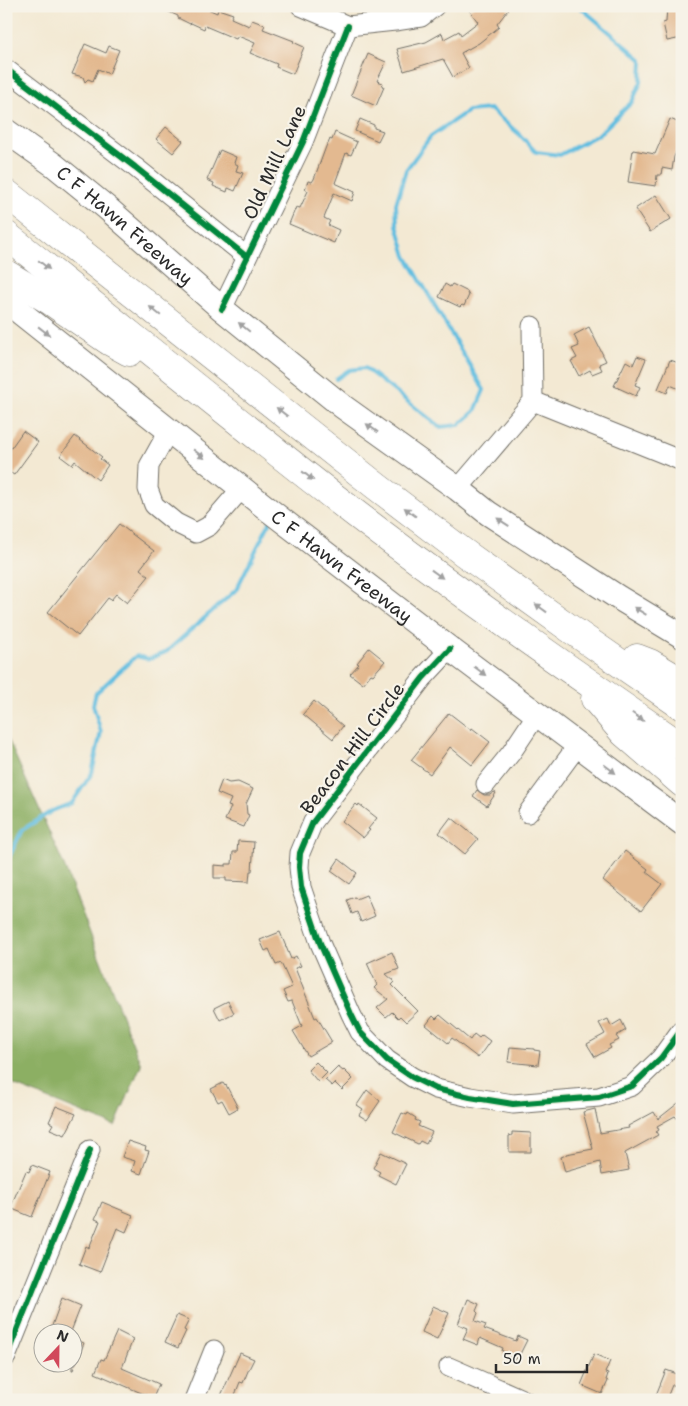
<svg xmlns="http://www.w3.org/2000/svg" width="688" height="1406" font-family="'Shantell Sans',sans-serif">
<rect width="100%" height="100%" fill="#f7f3e8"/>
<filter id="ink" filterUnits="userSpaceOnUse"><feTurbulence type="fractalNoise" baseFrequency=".02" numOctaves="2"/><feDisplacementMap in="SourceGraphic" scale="10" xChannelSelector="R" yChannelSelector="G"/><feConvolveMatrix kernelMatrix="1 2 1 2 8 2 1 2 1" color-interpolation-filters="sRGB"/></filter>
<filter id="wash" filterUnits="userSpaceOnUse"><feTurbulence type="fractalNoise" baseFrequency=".0096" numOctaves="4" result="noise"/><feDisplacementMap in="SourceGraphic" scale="20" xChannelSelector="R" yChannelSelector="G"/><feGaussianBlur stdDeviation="1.12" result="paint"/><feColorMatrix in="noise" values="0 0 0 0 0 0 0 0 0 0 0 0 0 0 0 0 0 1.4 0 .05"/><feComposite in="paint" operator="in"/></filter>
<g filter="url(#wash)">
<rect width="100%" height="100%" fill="#f3e9d3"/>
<path fill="#8caf63" stroke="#5c6d47" d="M7 737 63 863 141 1065 115 1126 6 1082Z"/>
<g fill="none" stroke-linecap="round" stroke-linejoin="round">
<g stroke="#62bee0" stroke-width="4">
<path d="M336 379 349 370 365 368 440 427 459 425 475 411 484 390 406 256 397 225 396 204 406 170 431 136 468 111 490 109 519 134 536 152 560 155 599 134 632 102 641 82 642 60 579 6"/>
<path d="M6 864 22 830 52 811 72 803 92 773 101 732 93 705 96 693 136 656 149 659 166 652 236 590 270 522"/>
</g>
</g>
<g id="blocks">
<g fill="#e3b990">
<path d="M156 6H201L217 13 218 9 233 14 231 18 249 26 252 20 265 25 263 29 294 41 293 42 304 47 293 74 276 67 277 64 250 53 255 43 238 36 236 39 205 26 204 29 191 23 190 24 178 18V16Z"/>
<path d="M474 6H511L497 24 499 27 479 43 461 53 469 68 453 77 443 59 404 71 397 49 426 42 442 33 444 39 459 31 461 35 478 22 469 10Z"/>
<path d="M667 6H682V38L667 41 663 23 666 22Z"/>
<path d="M85 44 106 53 109 46 119 50 109 74 98 69 93 81 88 79 85 82 83 77 72 74Z"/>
<path d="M368 54 386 62 377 81 383 83 382 86 384 87 376 106 351 95Z"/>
<path d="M360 119 374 125V128L383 131 378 141 355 131Z"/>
<path d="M670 119 682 124V138L674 157 672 170 662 168 661 175H657L656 186 628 182 633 150 655 154Z"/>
<path d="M166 127 183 141 173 153 156 139Z"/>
<path d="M335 132 357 142 351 155 346 153 335 183 355 192 352 201 334 193 324 218 330 221 328 225 339 230 334 243 289 224 296 207 300 208 308 191 305 189 308 181 312 182 314 179 327 144H328L330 139 332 140Z"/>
<path d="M220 150 236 157 234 163 238 165 236 171 243 173 235 191 228 188 227 192 213 186 214 183 207 180Z"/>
<path d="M656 195 671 219 650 232 635 209Z"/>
<path d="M445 284 450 287 452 284 468 292 467 294 469 295 464 306 462 305 460 307 439 297Z"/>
<path d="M589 327 606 361 599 364 602 370 592 374 590 370 579 376 571 361 577 358 572 349 579 346 574 335Z"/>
<path d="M637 356 646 359 635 385 640 387 636 396 614 386 626 361 633 365Z"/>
<path d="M670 360 679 363 678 366 682 368V390L670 385 667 393 658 389Z"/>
<path d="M23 431 38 442 14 475 6 470V455Z"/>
<path d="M75 436 102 457 100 459 108 465 98 480 75 461 72 465 60 456Z"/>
<path d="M119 524 154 551 140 569 149 576 127 603 116 594 111 600 108 598 78 636 48 612Z"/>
<path d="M369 648 385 661 373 675 371 674 363 684 350 674 359 664 357 663Z"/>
<path d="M314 701 343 726 333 739 303 714Z"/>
<path d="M449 713 471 730 472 728 490 742 472 765 450 747 430 774 411 760Z"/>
<path d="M222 780 229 783 238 782 253 789 246 804 247 814 249 815 244 827 225 820 231 807 228 806 231 799 217 793Z"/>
<path d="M477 790 484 795H490L494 792 496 793 487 806 473 796Z"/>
<path d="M356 804 358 806 359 804 377 818 368 829 370 830 363 838 342 821Z"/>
<path d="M451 817 478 839 465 854 439 833Z"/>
<path d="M238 841 254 842 252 871H250L249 882 226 881V878H214V865L226 866V864H232L233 852H237Z"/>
<path d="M625 851 648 869 646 872 662 884 641 911 603 880Z"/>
<path d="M339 859 357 873 349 884 331 871Z"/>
<path d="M366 895 375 916 361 922 357 912 352 914 347 900 355 897 356 899Z"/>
<path d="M280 932 291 959 296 956 301 966 295 968 315 1018 317 1017 332 1042 308 1056 293 1031 302 1026 292 1001 288 1002 283 991 292 987 281 963 276 965 269 949 265 951 260 940Z"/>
<path d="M392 952 399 969 386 974 395 982 392 985 418 1011 406 1022 400 1016 398 1018 392 1012 386 1017 377 1008 388 999 374 988 377 985 367 963Z"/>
<path d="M228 1001 234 1013 220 1020 214 1008Z"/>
<path d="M440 1015 470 1040 474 1034 479 1038 482 1035 490 1041 478 1058 452 1038 448 1043 426 1025 433 1016 436 1019Z"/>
<path d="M608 1019 611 1026 621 1020 626 1030 616 1036 619 1040 609 1045 611 1048 595 1057 587 1044 605 1034 599 1023Z"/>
<path d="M510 1047 534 1049V1050L540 1051 538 1065 508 1062Z"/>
<path d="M316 1062 327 1073 318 1082 308 1070Z"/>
<path d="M338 1067 343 1071 344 1070 353 1079 342 1090 335 1083 332 1086 325 1080Z"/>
<path d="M223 1083 225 1086 226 1085 238 1108 229 1113 222 1100 218 1102 211 1089Z"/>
<path d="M367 1090 380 1101 367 1120 359 1115 363 1109 357 1105Z"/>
<path d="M682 1100V1124L675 1116 657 1126 659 1130 656 1132 658 1135 625 1153 629 1170 602 1175 600 1162 565 1172 561 1157 566 1155V1154L593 1149 583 1112 595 1109 600 1133 629 1128 628 1126 654 1112 658 1119Z"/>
<path d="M56 1106 76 1114 65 1135 50 1129 53 1124 49 1122Z"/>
<path d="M402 1113 407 1115 408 1113 416 1118 415 1120 420 1122 418 1126 432 1132 426 1144 420 1141 418 1144 393 1132Z"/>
<path d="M512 1132 531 1133V1152H509V1136L512 1135Z"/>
<path d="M128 1141 146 1147 145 1150 149 1151 141 1174 132 1171 135 1161 122 1157Z"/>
<path d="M381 1152 406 1164 396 1184 378 1175 380 1172 373 1168Z"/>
<path d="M32 1165 50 1172 32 1217 10 1208 26 1171 29 1172Z"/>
<path d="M102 1202 133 1215 126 1232 117 1228 100 1272 79 1264 86 1246 89 1248 100 1221 95 1219Z"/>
<path d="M62 1298 81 1306 70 1334H49Z"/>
<path d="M468 1299 479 1304 476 1311 478 1313 475 1321 486 1325 484 1329 516 1341 518 1336 527 1340 518 1358H516L515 1360 503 1355 504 1352 502 1351 503 1348 480 1338 478 1345 463 1339 468 1328 458 1324Z"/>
<path d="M433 1306 449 1313 437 1339 422 1332Z"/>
<path d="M177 1315 189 1320 184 1330 186 1331 178 1348 165 1342Z"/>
<path d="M117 1331 133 1339 122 1368 159 1384 153 1398 95 1373 101 1359 104 1360Z"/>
<path d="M72 1338 84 1343 73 1370H72Z"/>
<path d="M240 1353 254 1359 248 1371 243 1383 240 1382 233 1400H219Z"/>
<path d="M594 1354 610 1361 605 1373 608 1374 606 1380 608 1381 602 1394 581 1385Z"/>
<path d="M666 1370 680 1375 676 1386 672 1385 666 1400H654Z"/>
</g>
</g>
</g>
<g filter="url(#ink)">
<use href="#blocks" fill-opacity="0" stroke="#716e66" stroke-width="1"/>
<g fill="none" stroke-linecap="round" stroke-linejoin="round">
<defs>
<g id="minor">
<path d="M301 6 348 26 395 21 421 17 435 6"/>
<path d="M6 69 135 167 247 257"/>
<path d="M222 309 303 142 348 26"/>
<path d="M533 401 682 461"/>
<path d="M169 430 149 466 148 489 154 505 176 523 196 533 209 526 242 488"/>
<path d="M458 489 533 401 532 326"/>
<path d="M450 649 423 678 313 822 300 853 299 867 301 887 320 943 351 1014 360 1032 387 1060 412 1077 436 1089 470 1097 513 1104 599 1097 632 1086 661 1058 682 1029"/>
<path d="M486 784 511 753 537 714"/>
<path d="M528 813 578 745"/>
<path d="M6 1357 90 1150"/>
<path d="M449 1367 524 1400"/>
<path d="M194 1400 214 1350"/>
</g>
<g id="major">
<path id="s1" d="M6 131 54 165 107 208 222 309 342 406 458 489 488 513 619 598 682 636"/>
<path id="s2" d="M6 301 269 510 450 649 682 823"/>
</g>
<g id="highway">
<path d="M6 193 376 486 463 552 572 630 682 706"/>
<path d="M6 235C123 328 238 423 356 514 462 595 572 672 682 747"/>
<path d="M6 274 49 300 109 341 129 352"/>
<path d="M637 658 650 663 682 682"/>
<path d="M595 699 624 733 682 783"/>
</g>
</defs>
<use href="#minor" stroke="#716e66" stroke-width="21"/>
<use href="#major" stroke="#716e66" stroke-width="26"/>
<use href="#highway" stroke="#716e66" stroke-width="29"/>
<use href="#minor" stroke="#fff" stroke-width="19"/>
<use href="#major" stroke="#fff" stroke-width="24"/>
<use href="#highway" stroke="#fff" stroke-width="28"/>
<defs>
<g id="cycleway">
<path d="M6 69 135 167 247 257"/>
<path d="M222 309 303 142 348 26"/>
<path d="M450 649 423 678 313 822 300 853 299 867 301 887 320 943 351 1014 360 1032 387 1060 412 1077 436 1089 470 1097 513 1104 599 1097 632 1086 661 1058 682 1029"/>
<path d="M6 1357 90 1150"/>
</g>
</defs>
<use href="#cycleway" stroke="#f7f3e8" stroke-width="9"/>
<use href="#cycleway" stroke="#00873e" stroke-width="6"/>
</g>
<defs><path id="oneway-solid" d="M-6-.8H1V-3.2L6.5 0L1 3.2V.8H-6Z" transform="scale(1.25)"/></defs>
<g fill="#a0a0a0">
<use href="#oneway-solid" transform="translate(44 265) rotate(39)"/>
<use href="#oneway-solid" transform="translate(155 311) rotate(-141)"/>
<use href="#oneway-solid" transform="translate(244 327) rotate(-141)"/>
<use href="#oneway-solid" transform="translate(44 331) rotate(38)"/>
<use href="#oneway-solid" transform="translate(282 412) rotate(-142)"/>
<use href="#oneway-solid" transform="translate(372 428) rotate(-144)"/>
<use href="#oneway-solid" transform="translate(199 454) rotate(38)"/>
<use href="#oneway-solid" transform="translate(308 476) rotate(38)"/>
<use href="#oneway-solid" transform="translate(410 512) rotate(-143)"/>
<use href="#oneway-solid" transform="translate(503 522) rotate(-147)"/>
<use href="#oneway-solid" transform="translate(437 574) rotate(36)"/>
<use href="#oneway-solid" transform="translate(541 608) rotate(-144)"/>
<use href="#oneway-solid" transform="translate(640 611) rotate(-149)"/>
<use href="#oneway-solid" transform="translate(480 671) rotate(37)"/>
<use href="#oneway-solid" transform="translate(638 717) rotate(35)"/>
<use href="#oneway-solid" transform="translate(610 769) rotate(37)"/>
</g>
</g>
<g text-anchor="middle" stroke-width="4.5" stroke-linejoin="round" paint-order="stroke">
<g font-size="19" fill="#2b2b2b" stroke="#f7f3e8">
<text transform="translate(274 162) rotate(-65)" y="7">Old Mill Lane</text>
<text dy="7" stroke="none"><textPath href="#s1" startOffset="152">C F Hawn Freeway</textPath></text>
<text dy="7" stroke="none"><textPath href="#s2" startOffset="428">C F Hawn Freeway</textPath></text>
<text transform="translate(352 748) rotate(-53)" y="7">Beacon Hill Circle</text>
</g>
</g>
<rect width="688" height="1406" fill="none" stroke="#f7f3e8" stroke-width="25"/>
<g transform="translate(58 1348) rotate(22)"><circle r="24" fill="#f7f3e8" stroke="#a5a39c"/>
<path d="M0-4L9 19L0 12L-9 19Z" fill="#d1495b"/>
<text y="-8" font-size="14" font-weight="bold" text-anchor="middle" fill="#2b2b2b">N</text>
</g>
<path d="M496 1364v8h91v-8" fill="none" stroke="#2b2b2b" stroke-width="2.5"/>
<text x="503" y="1364" font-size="15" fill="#2b2b2b" stroke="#f7f3e8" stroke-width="4" paint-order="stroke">50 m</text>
</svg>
